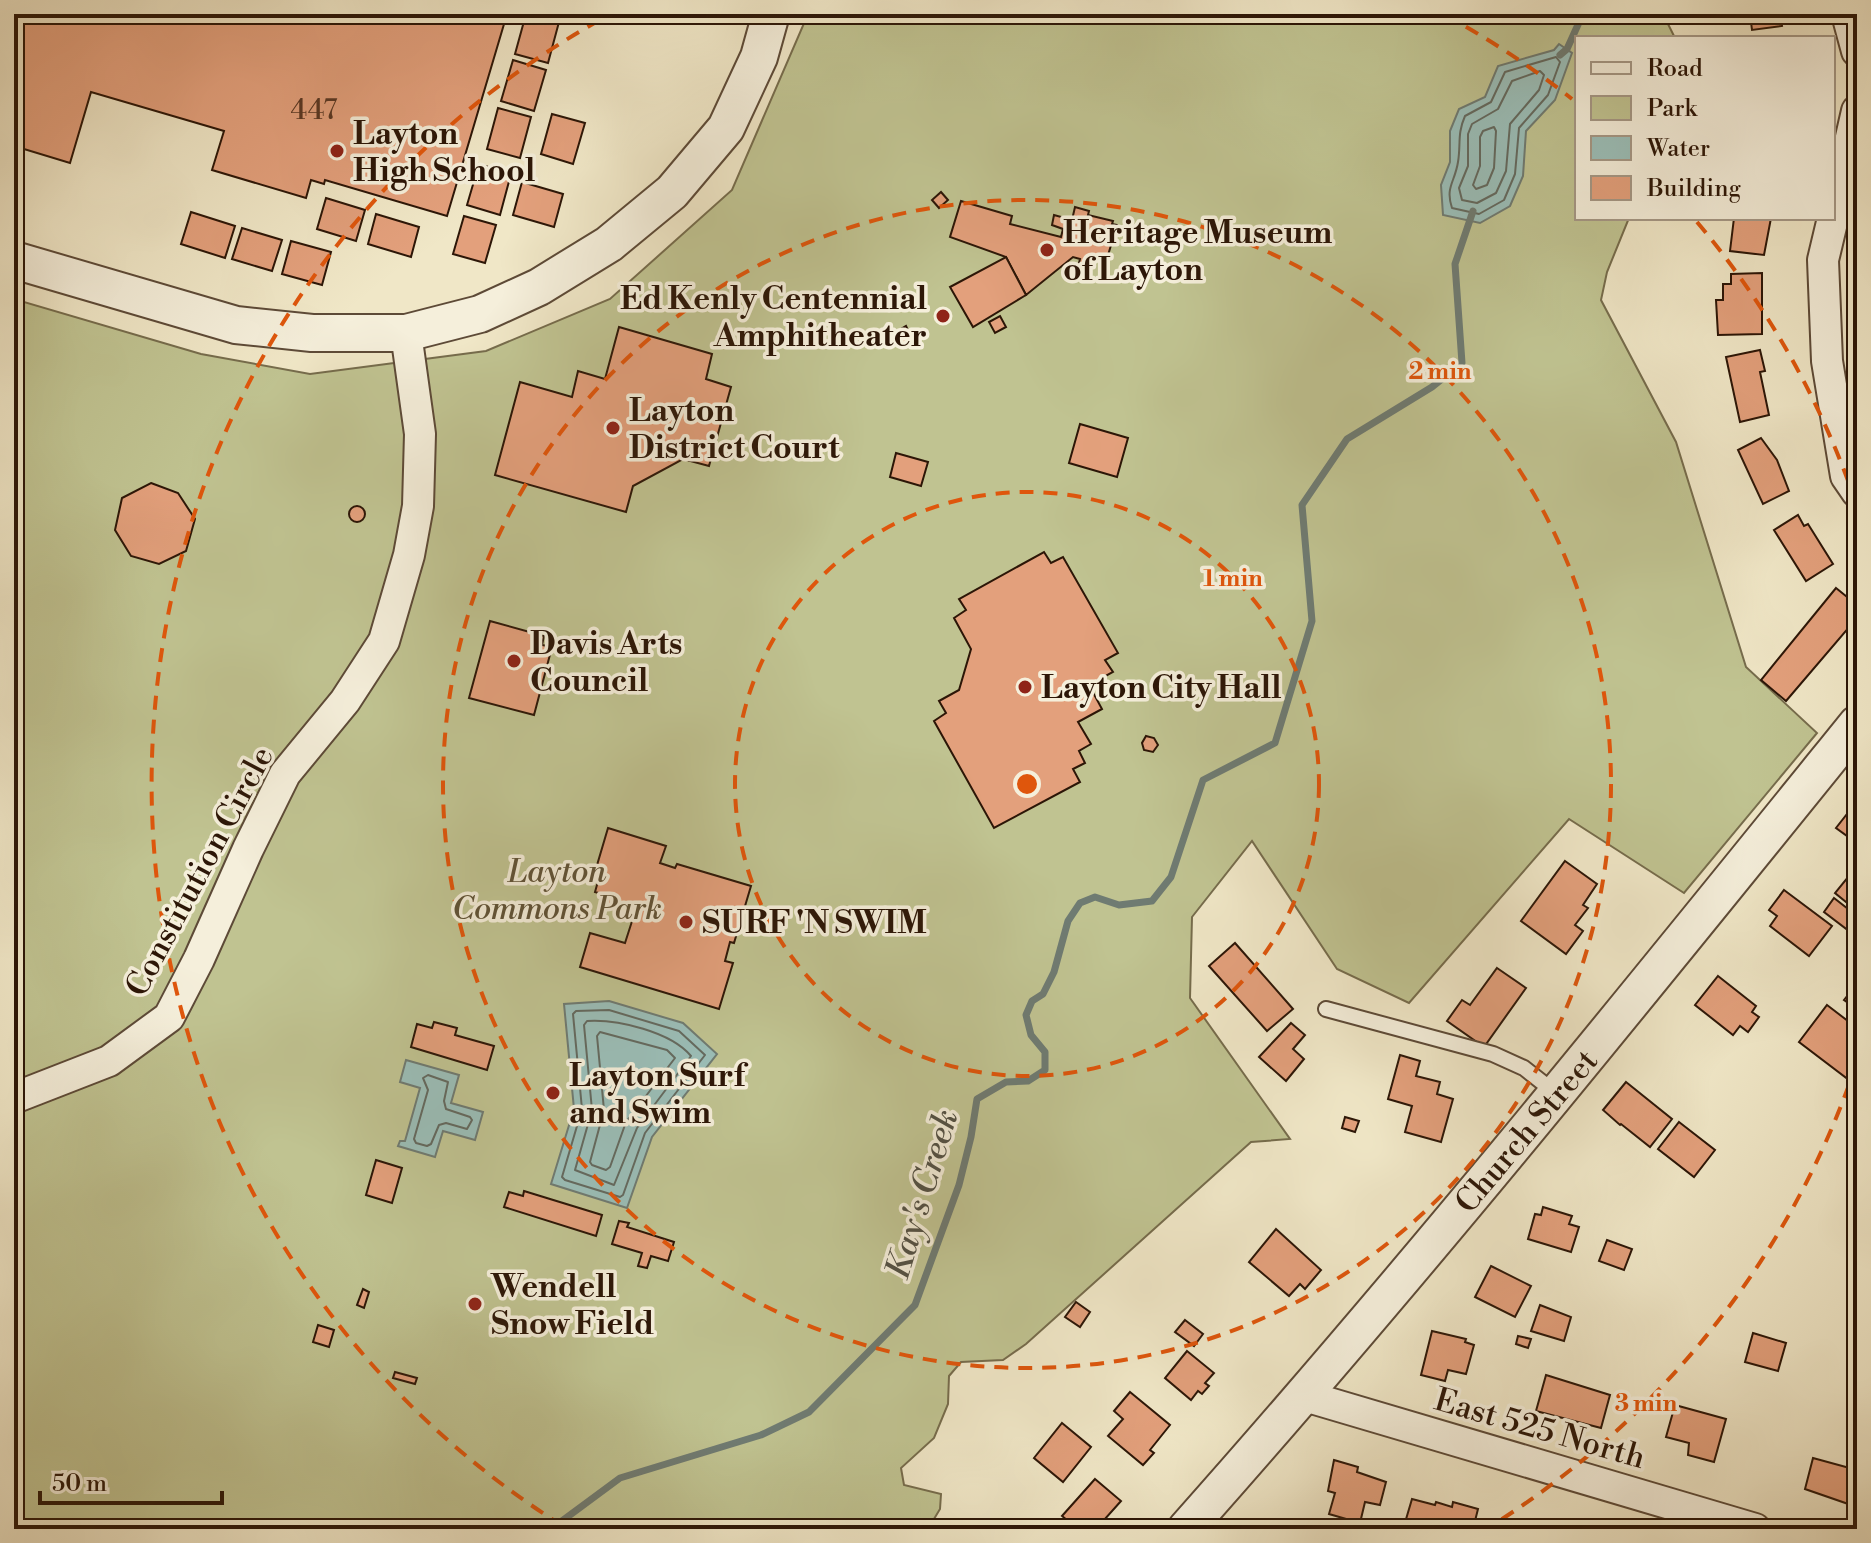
<svg xmlns="http://www.w3.org/2000/svg" width="1871" height="1543" font-family="'Libre Bodoni',serif">
<rect width="100%" height="100%" fill="#f0e7c7"/>
<filter id="stains"><feTurbulence type="fractalNoise" baseFrequency=".0025" numOctaves="4"/><feColorMatrix values="0 0 0 0 .2 0 0 0 0 .09 0 0 0 0 .02 0 0 0 .5 -.17"/></filter>
<radialGradient id="worn" r=".72"><stop offset=".6" stop-color="#630" stop-opacity="0"/><stop offset="1" stop-color="#630" stop-opacity=".3"/></radialGradient>
<path fill="#c0c391" stroke="#766c4c" stroke-width="2" d="M808 14H1663L1675 38H1577V218H1629L1607 272 1601 300 1676 442 1746 667 1817 733 1684 893 1569 819 1409 1003 1337 969 1252 841 1192 917 1190 998 1290 1139 1251 1142 1026 1344 1003 1360 961 1362 949 1376 948 1404 934 1438 901 1468 904 1485 941 1494 940 1509 928 1529H14V299L201 354 310 374 486 351 610 299 732 190Z"/>
<g fill="#9bbfb9" stroke="#6f7b72" stroke-width="2">
<path d="M1559 44 1572 53 1555 100 1526 131 1523 176 1510 206 1480 223 1443 215 1441 185 1450 162V131L1459 109 1485 97 1498 66 1554 50Z"/>
<path d="M609 1001 683 1023 717 1054 652 1137 627 1208 551 1184 574 1109 564 1004Z"/>
<path d="M406 1060 459 1075 451 1103 483 1112 475 1140 443 1131 435 1157 398 1146 400 1141H405L420 1088 400 1082Z"/>
</g>
<g fill="none" stroke-linecap="round" stroke-linejoin="round">
<g stroke="#646a60" stroke-width="2">
<path d="M1556 57 1560 62 1548 95 1519 128 1515 174 1504 200 1479 214 1452 208C1445 187 1455 182 1458 162 1461 144 1457 134 1465 116L1491 102 1505 72Z"/>
<path d="M1540 71 1544 75 1539 90 1510 124 1506 171 1496 193 1477 203 1462 200 1459 188 1468 166V134L1472 124 1498 109 1512 81Z"/>
<path d="M1494 127 1496 131 1494 168 1487 185 1476 189 1473 185 1480 166V137L1483 131Z"/>
<path d="M609 1010 679 1031 705 1055 645 1133 623 1195 620 1197 565 1180 562 1177 582 1109 573 1014 576 1011Z"/>
<path d="M587 1021C618 1019 671 1032 691 1056L637 1128 614 1185 575 1170 592 1110 584 1025Z"/>
<path d="M600 1032 667 1050 675 1058 626 1122 610 1167 606 1170 592 1165 590 1162 604 1110 597 1036Z"/>
<path d="M428 1075 448 1082 444 1101 446 1109 470 1117 472 1120 467 1129 446 1123 439 1125 431 1144 427 1146 416 1143 414 1139 428 1090 423 1078Z"/>
</g>
<g stroke="#6f7b72" stroke-width="7">
<path d="M1560 55 1567 49 1581 18 1580 14"/>
<path d="M551 1529 620 1478 761 1435 809 1412 915 1305 959 1185 971 1137 977 1099 1006 1082 1028 1081 1045 1070V1052L1031 1035 1026 1015 1032 1001 1043 994 1054 972 1068 921 1080 903 1095 897 1119 905 1152 901 1171 877 1203 780 1275 743 1312 621 1302 505 1347 439 1432 387 1462 363 1455 264 1473 211"/>
</g>
</g>
<g fill="#e3a07c" stroke="#2c1607" stroke-width="2">
<path d="M14 14H507L447 216 325 180 324 184 311 180 306 198 212 170 224 131 91 92 70 163 14 146Z"/>
<path d="M526 14 559 22 548 63 515 54Z"/>
<path d="M1750 14H1780L1782 26 1752 30Z"/>
<path d="M513 60 546 70 534 111 501 101Z"/>
<path d="M498 108 531 117 520 158 487 149Z"/>
<path d="M552 114 585 123 573 164 541 154Z"/>
<path d="M479 164 511 174 500 215 467 205Z"/>
<path d="M522 182 563 194 554 227 513 215Z"/>
<path d="M941 192 948 200 939 208 932 200Z"/>
<path d="M326 198 365 210 356 241 317 229Z"/>
<path d="M961 201 1012 216 1010 224 1061 237 1063 229 1052 225 1054 215 1072 220 1075 207 1089 211 1088 215 1113 221 1112 224 1117 225 1106 262 1092 258 1087 274 1077 271 1080 259 1073 257 1026 295 1006 257 950 237Z"/>
<path d="M191 212 235 226 225 258 181 244Z"/>
<path d="M376 214 419 227 411 257 368 244Z"/>
<path d="M464 216 496 225 485 263 453 254Z"/>
<path d="M1734 218H1771L1764 255 1730 251Z"/>
<path d="M242 228 282 240 272 271 232 259Z"/>
<path d="M291 241 331 252 322 285 282 274Z"/>
<path d="M1006 257 1026 295 973 327 950 287Z"/>
<path d="M1762 273V334L1718 335 1716 300H1723V284H1731V274Z"/>
<path d="M1000 316 1006 327 995 333 989 322Z"/>
<path d="M906 326 912 339 901 345 894 333Z"/>
<path d="M619 327 712 354 706 379 731 387 709 466 683 459 633 486 626 512 495 475 520 382 572 397 578 371 605 379Z"/>
<path d="M1760 350 1765 371 1760 372 1769 415 1740 422 1726 357Z"/>
<path d="M1080 424 1128 438 1117 477 1069 463Z"/>
<path d="M1761 438 1777 460 1789 491 1763 504 1738 450Z"/>
<path d="M896 453 928 462 921 486 890 477Z"/>
<path d="M151 483 178 493 195 519 186 551 159 564 131 556 115 530 122 498Z"/>
<circle cx="357" cy="514" r="8"/>
<path d="M1798 515 1804 526 1808 524 1833 564 1806 581 1774 530Z"/>
<path d="M1044 552 1051 563 1063 557 1118 653 1105 660 1113 672 1089 685 1102 709 1078 722 1091 744 1079 751 1085 763 1073 769 1080 782 994 828 934 721 946 713 939 701 959 690 971 649 954 618 966 610 959 599Z"/>
<path d="M1836 588 1857 605V618L1786 701 1761 680Z"/>
<path d="M490 621 544 636 542 645 552 647 534 715 469 698Z"/>
<path d="M1146 736 1154 738 1158 745 1153 752 1144 750 1142 743Z"/>
<path d="M1854 805 1857 807V837L1854 841 1836 828Z"/>
<path d="M608 828 666 846 660 863 675 868 677 864 751 886 734 943 730 942 725 961 733 963 719 1009 580 967 590 933 625 943 634 915 606 906 609 896 595 892 600 874 595 872Z"/>
<path d="M1565 861 1597 884 1583 905 1588 908 1575 925 1583 931 1566 954 1521 921Z"/>
<path d="M1857 866V911L1835 893Z"/>
<path d="M1784 890 1832 926 1809 956 1770 926 1777 916 1769 910Z"/>
<path d="M1834 898 1857 916V921L1849 931 1824 912Z"/>
<path d="M1235 943 1293 1009 1267 1031 1209 966Z"/>
<path d="M1497 968 1526 988 1484 1047 1447 1021 1462 1000 1470 1005Z"/>
<path d="M1718 976 1756 1006 1752 1012 1759 1017 1748 1032 1740 1026 1733 1035 1695 1005Z"/>
<path d="M1852 990 1857 994V1009L1844 1000Z"/>
<path d="M1827 1005 1857 1028V1069L1849 1080 1799 1042Z"/>
<path d="M434 1022 457 1028 455 1035 494 1046 487 1070 411 1047 417 1024 432 1028Z"/>
<path d="M1291 1023 1305 1035 1293 1049 1304 1059 1286 1081 1259 1057Z"/>
<path d="M1400 1055 1420 1061 1416 1076 1440 1082 1437 1094 1453 1099 1441 1142 1405 1132 1412 1106 1388 1099Z"/>
<path d="M1626 1082 1672 1119 1650 1147 1621 1124 1620 1125 1603 1110Z"/>
<path d="M1345 1117 1359 1121 1355 1132 1342 1128Z"/>
<path d="M1679 1122 1715 1150 1694 1177 1658 1149Z"/>
<path d="M376 1160 402 1168 392 1203 366 1195Z"/>
<path d="M524 1191 602 1215 596 1236 504 1207 509 1192 523 1196Z"/>
<path d="M1543 1207 1572 1216 1569 1224 1579 1227 1571 1252 1528 1239 1535 1214 1541 1215Z"/>
<path d="M619 1221 629 1223 627 1227 674 1242 668 1261 651 1256 647 1268 638 1266 642 1253 612 1244Z"/>
<path d="M1276 1229 1321 1270 1305 1289 1300 1284 1289 1296 1249 1262Z"/>
<path d="M1607 1240 1632 1249 1624 1270 1599 1261Z"/>
<path d="M1491 1266 1531 1286 1515 1317 1475 1297Z"/>
<path d="M363 1289 369 1292 364 1308 357 1305Z"/>
<path d="M1076 1302 1090 1312 1080 1327 1065 1317Z"/>
<path d="M1540 1305 1571 1317 1564 1341 1531 1331Z"/>
<path d="M1185 1320 1203 1334 1194 1346 1175 1332Z"/>
<path d="M318 1325 334 1330 329 1347 313 1342Z"/>
<path d="M1432 1331 1466 1339 1465 1342 1474 1345 1466 1374 1448 1370 1445 1381 1421 1375Z"/>
<path d="M1753 1333 1786 1343 1778 1371 1745 1362Z"/>
<path d="M1518 1336 1531 1339 1528 1348 1516 1344Z"/>
<path d="M1187 1351 1214 1373 1205 1383 1209 1386 1202 1394 1198 1391 1191 1400 1165 1378Z"/>
<path d="M395 1372 417 1378 415 1384 393 1378Z"/>
<path d="M1546 1375 1610 1395 1601 1428 1536 1411Z"/>
<path d="M1130 1392 1170 1425 1150 1450 1154 1453 1143 1465 1108 1436 1123 1419 1114 1411Z"/>
<path d="M1675 1405 1726 1419 1714 1462 1688 1455 1689 1443 1666 1437Z"/>
<path d="M1062 1423 1091 1447 1063 1482 1034 1458Z"/>
<path d="M1813 1458 1857 1470V1507L1805 1489Z"/>
<path d="M1334 1460 1358 1467 1357 1472 1386 1482 1380 1505 1365 1502 1360 1523 1329 1514 1335 1493 1328 1491Z"/>
<path d="M1095 1479 1121 1501 1096 1529H1078L1062 1516Z"/>
<path d="M1412 1499 1435 1505 1436 1502 1452 1507 1453 1502 1478 1509 1473 1529H1414L1404 1526Z"/>
</g>
<g fill="none" stroke-linecap="round" stroke-linejoin="round">
<defs>
<path id="service" d="M1326 1009 1493 1054 1524 1068 1557 1094"/>
<g id="minor">
<path d="M1847 14 1857 51"/>
<path d="M1833 216 1857 111"/>
<path d="M1833 218 1823 260 1827 361 1846 476 1857 492"/>
<path d="M14 1098 109 1061 169 1017 199 959 248 849 285 774 345 701 384 641 409 555 418 506 420 434 406 333"/>
<path d="M1305 1396 1755 1529"/>
</g>
<g id="tertiary">
<path d="M14 260 236 325 312 333H406L480 314 539 287 609 244 672 192 726 128 759 57 771 14"/>
<path d="M1186 1529C1418 1268 1637 996 1857 724"/>
</g>
</defs>
<use href="#service" stroke="#5d4a37" stroke-width="18"/>
<use href="#minor" stroke="#5d4a37" stroke-width="34"/>
<use href="#tertiary" stroke="#5d4a37" stroke-width="40"/>
<use href="#service" stroke="#f5efdb" stroke-width="14"/>
<use href="#minor" stroke="#f5efdb" stroke-width="30"/>
<use href="#tertiary" stroke="#f5efdb" stroke-width="36"/>
</g>
<g fill="none" stroke="#df560c" stroke-width="4" stroke-dasharray="14 10">
<circle cx="1027" cy="784" r="292"/>
<circle cx="1027" cy="784" r="584"/>
<path d="M1857 1062A875 875 0 0 1 1491 1526M563 1526A875 875 0 0 1 609 15M1445 15A875 875 0 0 1 1572 99M1697 222A875 875 0 0 1 1857 506"/>
</g>
<g fill="#8f2418" stroke="#f5efdb" stroke-width="3">
<circle cx="337" cy="151" r="8"/>
<circle cx="1047" cy="250" r="8"/>
<circle cx="943" cy="316" r="8"/>
<circle cx="613" cy="428" r="8"/>
<circle cx="514" cy="661" r="8"/>
<circle cx="1025" cy="687" r="8"/>
<circle cx="686" cy="922" r="8"/>
<circle cx="553" cy="1093" r="8"/>
<circle cx="475" cy="1304" r="8"/>
</g>
<g text-anchor="middle" stroke-width="7" stroke-linejoin="round" paint-order="stroke">
<g font-size="28" fill="#5a3824">
<text x="314" y="119">447</text>
</g>
<g font-size="32" font-weight="bold" fill="#2c1607" stroke="#f5efdb" text-anchor="start">
<text x="353" y="144">Layton<tspan x="353" dy="37">High School</tspan></text>
<text x="1063" y="243">Heritage Museum<tspan x="1063" dy="37">of Layton</tspan></text>
<text x="927" y="309" text-anchor="end">Ed Kenly Centennial<tspan x="927" dy="37">Amphitheater</tspan></text>
<text x="629" y="421">Layton<tspan x="629" dy="37">District Court</tspan></text>
<text x="530" y="654">Davis Arts<tspan x="530" dy="37">Council</tspan></text>
<text x="1041" y="698">Layton City Hall</text>
<text x="702" y="933">SURF 'N SWIM</text>
<text x="569" y="1086">Layton Surf<tspan x="569" dy="37">and Swim</tspan></text>
<text x="491" y="1297">Wendell<tspan x="491" dy="37">Snow Field</tspan></text>
</g>
<g font-size="32" fill="#2c1607" stroke="#f5efdb">
<text transform="translate(199 871) rotate(-62)" y="11">Constitution Circle</text>
<text transform="translate(1526 1131) rotate(-50)" y="11">Church Street</text>
<text transform="translate(1540 1428) rotate(16)" y="11">East 525 North</text>
</g>
<g font-size="32" font-style="italic" fill="#605337" stroke="#f5efdb">
<text x="557" y="882">Layton<tspan x="557" dy="37">Commons Park</tspan></text>
</g>
<g font-size="34" font-style="italic" fill="#535145" stroke="#f5efdb">
<text transform="translate(921 1194) rotate(-73)" y="12">Kay's Creek</text>
</g>
</g>
<circle cx="1027" cy="784" r="12" fill="#df560c" stroke="#f5efdb" stroke-width="4"/>
<g font-size="24" text-anchor="middle" font-weight="bold" fill="#df560c" stroke="#f5efdb" stroke-width="7" stroke-linejoin="round" paint-order="stroke">
<text x="1440" y="379">2 min</text>
<text x="1233" y="586">1 min</text>
<text x="1646" y="1411">3 min</text>
</g>
<rect width="1871" height="1543" fill="none" stroke="#f0e7c7" stroke-width="48"/>
<rect x="16" y="16" width="1839" height="1511" fill="none" stroke="#2c1607" stroke-width="4"/>
<rect x="24" y="24" width="1823" height="1495" fill="none" stroke="#2c1607" stroke-width="2"/>
<rect x="1575" y="36" width="260" height="184" fill="#f5efdb" stroke="#a59886" stroke-width="2"/>
<rect x="1591" y="62" width="40" height="12" fill="#f5efdb" stroke="#a59886" stroke-width="2"/>
<text x="1647" y="76" font-size="24" fill="#2c1607">Road</text>
<rect x="1591" y="96" width="40" height="24" fill="#c0c391" stroke="#a59886" stroke-width="2"/>
<text x="1647" y="116" font-size="24" fill="#2c1607">Park</text>
<rect x="1591" y="136" width="40" height="24" fill="#9bbfb9" stroke="#a59886" stroke-width="2"/>
<text x="1647" y="156" font-size="24" fill="#2c1607">Water</text>
<rect x="1591" y="176" width="40" height="24" fill="#e3a07c" stroke="#a59886" stroke-width="2"/>
<text x="1647" y="196" font-size="24" fill="#2c1607">Building</text>
<path d="M40 1491v12h182v-12" fill="none" stroke="#2c1607" stroke-width="4"/>
<text x="52" y="1491" font-size="24" fill="#2c1607" stroke="#f5efdb" stroke-width="6" paint-order="stroke">50 m</text>
<rect width="100%" height="100%" filter="url(#stains)"/>
<rect width="100%" height="100%" fill="url(#worn)"/>
</svg>
